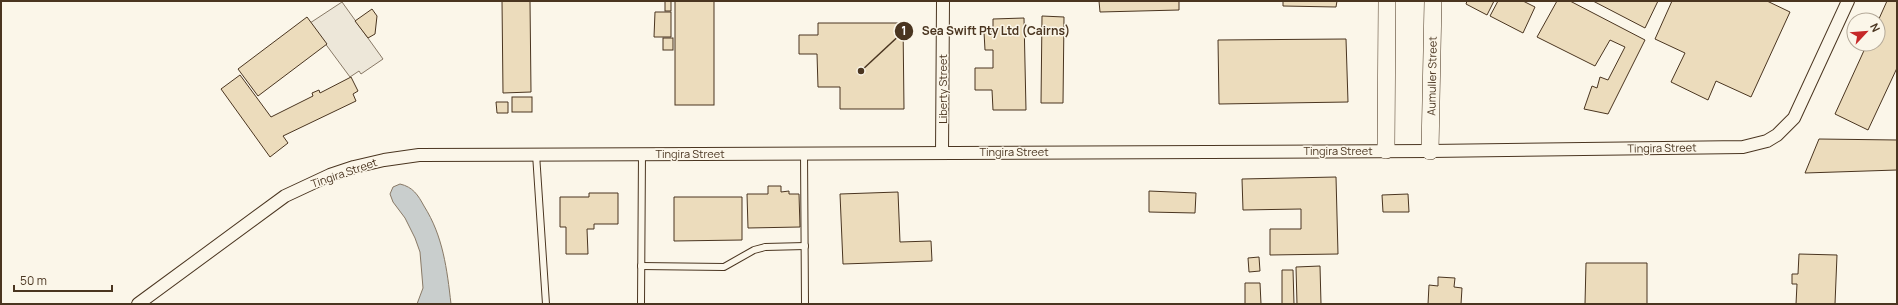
<svg xmlns="http://www.w3.org/2000/svg" width="1898" height="305" font-family="Manrope,sans-serif">
<rect width="100%" height="100%" fill="#fbf6e9"/>
<path fill="#ede7d9" stroke="#887966" d="M342 2 383 59 361 74 359 71 350 77 310 23Z"/>
<path fill="#c9cecd" stroke="#887966" d="M400 184C413 187 418 195 424 206 443 236 447 269 451 304H417L423 288 420 252 415 238 405 218 393 202 390 194 393 187Z"/>
<g fill="#ecdcbc" stroke="#4a3520">
<path d="M502 1H530L531 92 503 93Z"/>
<rect x="665" y="1" width="6" height="10"/>
<rect x="675" y="1" width="39" height="104"/>
<path d="M1099 1H1179V10L1100 12Z"/>
<path d="M1283 1H1337L1336 7 1283 6Z"/>
<path d="M1467 1H1494L1487 15 1466 4Z"/>
<path d="M1498 1H1523L1535 7 1523 33 1490 16Z"/>
<path d="M1557 1H1570L1645 40 1608 114 1584 109 1592 86 1597 88 1600 77 1608 80 1625 47 1610 40 1595 66 1537 37Z"/>
<path d="M1593 1H1658L1645 28Z"/>
<path d="M1672 1H1767L1790 12 1751 97 1716 81 1708 100 1671 82 1685 53 1655 39Z"/>
<path d="M1887 1H1897V68L1868 130 1835 114 1867 44H1878V21Z"/>
<path d="M372 9 377 16 375 34 368 38 355 21Z"/>
<path d="M655 12H671V37H654Z"/>
<path d="M1042 16 1064 17 1063 103H1041Z"/>
<path d="M307 17 327 44 258 96 238 69Z"/>
<path d="M1024 18 1026 110H993L992 90H975V68H993V50H985L984 32 993 31V19Z"/>
<path d="M818 23H903L904 109H840V87H818L817 54H799V35H818Z"/>
<rect x="663" y="38" width="10" height="12"/>
<path d="M1346 39 1348 102 1219 104 1218 40Z"/>
<path d="M240 75 271 117 313 96 312 93 319 90 320 93 351 77 358 91 353 94 356 101 283 136 288 143 270 157 221 89Z"/>
<rect x="512" y="97" width="20" height="15"/>
<path d="M496 102H508V113H497Z"/>
<path d="M1819 139 1897 140V170L1805 173Z"/>
<path d="M1336 177 1338 254 1270 255V229H1301V209L1243 210 1242 179Z"/>
<path d="M768 186H781V192L789 191V194H799L800 227 748 228 747 194H768Z"/>
<path d="M1149 191 1196 193 1195 213 1149 212Z"/>
<path d="M898 192 900 242 931 241 932 261 843 264 840 194Z"/>
<path d="M589 193H618V224H594V229H587L588 254H566V227H560V197H589Z"/>
<path d="M1408 194 1409 212H1383L1382 195Z"/>
<path d="M674 197H742V240L674 241Z"/>
<path d="M1799 254 1837 255 1835 304H1796L1797 284H1792V274H1798Z"/>
<path d="M1259 257 1260 271 1249 272 1248 258Z"/>
<path d="M1586 263H1647V304H1585Z"/>
<path d="M1320 266 1321 304H1297L1296 267Z"/>
<path d="M1282 270H1293L1294 304H1282Z"/>
<path d="M1438 277 1455 278 1454 287 1462 288 1461 304H1428L1429 285 1438 286Z"/>
<path d="M1245 283H1260L1261 304H1245Z"/>
</g>
<g fill="none" stroke-linecap="round" stroke-linejoin="round">
<defs>
<g id="lane">
<path d="M804 153 805 304"/>
<path d="M536 154 546 304"/>
<path d="M641 266 724 267 754 250 765 247 805 246"/>
<path d="M641 304 642 154"/>
</g>
<g id="street">
<path d="M942 153 943 1"/>
<path d="M138 304 285 196 330 175 354 167 384 160 419 155 1430 151 1743 147 1767 141 1777 135 1794 118 1848 1"/>
</g>
<g id="secondary">
<path d="M1386 150 1387 1"/>
<path d="M1430 151 1433 1"/>
</g>
</defs>
<use href="#lane" stroke="#4a3520" stroke-width="8"/>
<use href="#street" stroke="#4a3520" stroke-width="14"/>
<use href="#secondary" stroke="#4a3520" stroke-width="18"/>
<use href="#lane" stroke="#fbf6e9" stroke-width="6"/>
<use href="#street" stroke="#fbf6e9" stroke-width="12"/>
<use href="#secondary" stroke="#fbf6e9" stroke-width="17"/>
</g>
<g text-anchor="middle" stroke-width="3" stroke-linejoin="round" paint-order="stroke">
<g font-size="11" fill="#4a3520" stroke="#fbf6e9">
<text transform="translate(1432 76) rotate(-89)" y="4">Aumuller Street</text>
<text transform="translate(943 89) rotate(-90)" y="4">Liberty Street</text>
<text transform="translate(1662 148) rotate(-1)" y="4">Tingira Street</text>
<text x="1338" y="155">Tingira Street</text>
<text x="1014" y="156">Tingira Street</text>
<text x="690" y="158">Tingira Street</text>
<text transform="translate(344 173) rotate(-19)" y="4">Tingira Street</text>
</g>
</g>
<path fill="none" stroke="#4a3520" stroke-width="1.5" d="M861 71L904 31"/>
<g fill="#4a3520" stroke="#fbf6e9" stroke-width="1.5">
<circle cx="861" cy="71" r="4"/>
<circle cx="904" cy="31" r="10"/>
</g>
<g font-size="12" text-anchor="middle" font-weight="bold" fill="#fff">
<text x="904" y="35">1</text>
</g>
<g font-size="12" text-anchor="middle" font-weight="bold" fill="#4a3520" stroke="#fbf6e9" stroke-width="3" stroke-linejoin="round" paint-order="stroke">
<text x="996" y="35">Sea Swift Pty Ltd (Cairns)</text>
</g>
<rect width="1898" height="305" fill="none" stroke="#4a3520" stroke-width="4"/>
<g transform="translate(1866 32) rotate(64)"><circle r="19" fill="#fbf6e9" stroke="#b4a999"/>
<path d="M0-3L7 15L0 10L-7 15Z" fill="#c62828"/>
<text y="-6" font-size="11" font-weight="bold" text-anchor="middle" fill="#4a3520">N</text>
</g>
<path d="M14 285v6h98v-6" fill="none" stroke="#4a3520" stroke-width="2"/>
<text x="20" y="285" font-size="12" fill="#4a3520" stroke="#fbf6e9" stroke-width="3" paint-order="stroke">50 m</text>
</svg>
